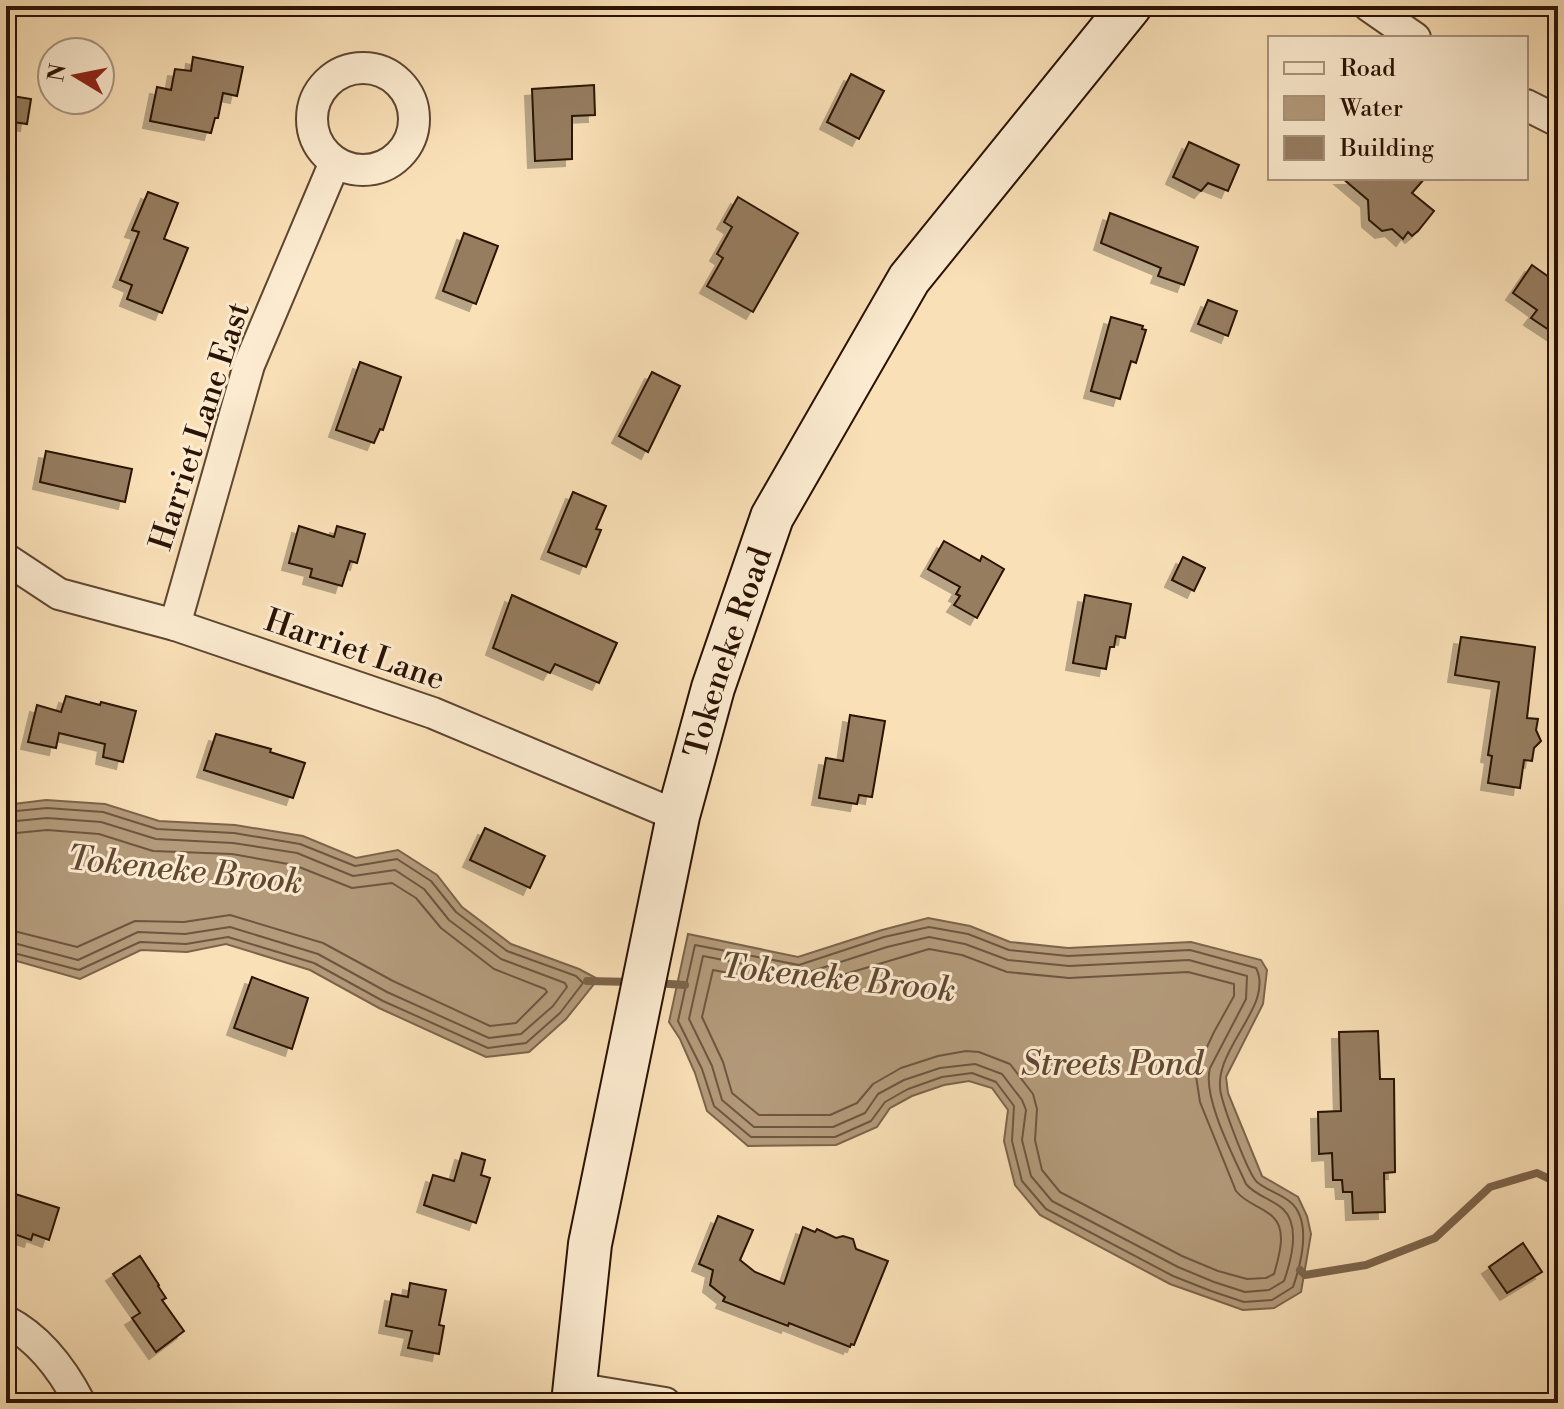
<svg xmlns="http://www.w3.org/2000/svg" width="1564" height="1409" font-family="'Libre Bodoni',serif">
<defs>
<filter id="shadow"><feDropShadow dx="-7" dy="7" stdDeviation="0" flood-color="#0004"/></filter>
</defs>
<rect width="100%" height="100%" fill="#fae0b7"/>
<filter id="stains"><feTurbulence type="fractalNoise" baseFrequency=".0025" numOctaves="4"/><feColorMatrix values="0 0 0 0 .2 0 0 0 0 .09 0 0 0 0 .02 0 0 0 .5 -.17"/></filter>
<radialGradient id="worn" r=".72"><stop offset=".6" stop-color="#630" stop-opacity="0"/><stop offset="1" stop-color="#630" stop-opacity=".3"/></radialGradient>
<g fill="#b39a7a" stroke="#7c644b" stroke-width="2">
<path d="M46 800 105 804 159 821 235 825 303 836 356 858 398 850 437 875 462 907 511 944 579 969 598 979 566 1019 529 1052 486 1057 379 1008 310 970 226 944 187 952 141 950 80 979 6 958V805Z"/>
<path d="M928 918 970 926 1010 942 1068 948 1191 942 1261 960 1267 970 1263 1004 1226 1077 1228 1093 1262 1176 1298 1197 1307 1216 1311 1234 1301 1292 1274 1308 1243 1310 1170 1284 1040 1215 1015 1185 1004 1141 1008 1110 992 1088 969 1081 944 1085 912 1096 890 1108 877 1127 836 1145 748 1146 707 1111 695 1073 680 1039 669 1022 688 934 798 957 882 930Z"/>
</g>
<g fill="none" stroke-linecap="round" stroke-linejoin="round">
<g stroke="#6e563f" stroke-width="2">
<path d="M6 812 47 808 103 812 157 829 234 833 300 844 355 866 397 859 431 881 456 912 507 951 576 976 583 983 560 1013 526 1043 488 1048 383 1001 314 963 228 937 186 944 140 942 79 970 6 951"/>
<path d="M6 822 47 818 101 822 156 839 233 843 297 853 353 876 395 870 424 889 449 920 501 959 565 983 567 987 553 1006 521 1034 489 1038 387 992 318 954 230 927 185 934 138 932 78 960 6 941"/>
<path d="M6 834 47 830 99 834 153 851 232 854 294 865 352 888 392 883 416 898 441 928 494 969 545 989 547 992 516 1023 490 1026 393 981 323 943 230 915 184 922 135 921 77 947 6 929"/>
<path d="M929 927 968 934 1009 950 1068 956 1190 950 1256 968C1276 1007 1207 1052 1222 1098 1226 1113 1248 1174 1257 1182 1266 1190 1279 1193 1289 1201 1313 1219 1301 1264 1293 1287L1272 1300 1244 1302 1211 1291 1173 1276 1046 1209 1022 1181 1012 1141 1014 1106 996 1082 972 1073 942 1077 908 1089 885 1102 871 1121 835 1137H751L714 1106 702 1069 678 1021 695 945 799 965 884 937Z"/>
<path d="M929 937 965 944 1008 960 1069 966 1189 960 1247 976 1246 999 1210 1068C1202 1097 1234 1157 1246 1184 1256 1196 1272 1199 1283 1209 1301 1226 1291 1261 1284 1281L1269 1290 1245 1292 1214 1282 1178 1267 1052 1201 1031 1176 1022 1140 1026 1110 1022 1100 1002 1074 975 1064 940 1068 904 1080 878 1094 865 1113 833 1127H754L722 1100 712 1066 689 1019 703 956 800 975 887 947Z"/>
<path d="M929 949 962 955 1007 972 1069 978 1188 972 1234 984V996L1214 1032 1199 1064 1196 1076 1200 1102 1236 1191C1246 1204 1262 1206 1273 1217 1288 1231 1278 1259 1274 1274L1266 1278 1247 1279 1218 1271 1182 1256 1060 1192 1042 1170 1035 1140 1037 1109 1033 1094 1010 1064 979 1052 966 1051 938 1056 901 1068 873 1084 857 1103 830 1115H759L732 1093 723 1062 702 1017 713 970 802 987Z"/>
</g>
<g stroke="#7c644b" stroke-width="8">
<path d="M587 981 633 982"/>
<path d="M655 983 685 985"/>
<path d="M1300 1270 1305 1275 1366 1265 1435 1238 1490 1187 1537 1173 1558 1183"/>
</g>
</g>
<g fill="#967d61" stroke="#2a1204" stroke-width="2" filter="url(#shadow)">
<path d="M193 57 243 67 237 96 223 93 218 118H215L211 133 150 121 157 87 171 90 175 69 191 71Z"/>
<path d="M851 74 884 91 859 139 827 122Z"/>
<path d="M594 85 595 115 572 116V159L535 161 532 89Z"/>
<path d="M6 95 31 99 27 124 6 121Z"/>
<path d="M1189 142 1239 165 1228 191 1208 183 1201 191 1173 177Z"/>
<path d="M1342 178H1425L1412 193 1434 211 1418 231 1412 236 1408 232 1403 239 1392 229 1382 231 1369 220 1368 200Z"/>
<path d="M148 192 178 203 164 239 188 248 162 313 127 299 132 285 120 280 139 232 132 230Z"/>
<path d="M738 197 798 233 753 312 707 286 723 258 717 254 732 227 724 222Z"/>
<path d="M1110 213 1198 247 1184 285 1158 276 1161 268 1101 243Z"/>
<path d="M464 233 498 246 476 304 443 291Z"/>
<path d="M1532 265 1556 282 1558 280V336L1531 318 1537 310 1513 293Z"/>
<path d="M1208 300 1237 311 1228 336 1198 324Z"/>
<path d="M1111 317 1143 326 1142 329 1146 330 1136 363 1131 361 1120 399 1091 391Z"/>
<path d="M360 362 401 377 383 430 380 429 374 443 336 430Z"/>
<path d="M652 372 680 386 648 452 619 436Z"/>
<path d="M46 451 132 469 125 502 40 482Z"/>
<path d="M573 492 606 506 596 529 601 530 586 567 548 552Z"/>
<path d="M299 526 334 537 337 526 365 534 357 563 350 561 342 586 310 577 312 569 289 563Z"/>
<path d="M944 541 980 561 982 556 1004 569 977 618 954 605 960 596 956 594 960 587 928 569Z"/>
<path d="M1183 557 1205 568 1194 591 1172 580Z"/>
<path d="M512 595 617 643 599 683 555 664 550 673 493 648Z"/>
<path d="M1085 595 1131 604 1125 638 1116 636 1114 647H1110L1106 669 1073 663Z"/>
<path d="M1461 637 1535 647 1527 718 1538 719 1536 730 1541 741 1534 748 1532 761 1524 760 1520 788 1488 783 1492 756 1488 755 1499 682 1455 675Z"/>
<path d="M66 696 100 705 101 702 136 711 123 762 103 757 105 744 59 733 56 748 28 742 37 705 61 712Z"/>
<path d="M850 715 885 721 872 797 859 795 857 804 819 798 826 758 843 761Z"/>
<path d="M216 734 271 749 270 752 305 763 293 798 204 770Z"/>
<path d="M485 828 545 856 530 888 470 860Z"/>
<path d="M252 977 308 998 292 1049 234 1028Z"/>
<path d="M1378 1031 1380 1079H1394L1395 1172 1384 1173 1385 1212 1353 1213 1352 1192H1343L1342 1180H1333L1332 1153 1319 1154 1318 1112 1341 1111 1339 1032Z"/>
<path d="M462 1153 485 1160 481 1175 490 1178 476 1223 424 1205 433 1175 454 1181Z"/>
<path d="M6 1191 59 1208 49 1240 33 1234 31 1240 6 1231Z"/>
<path d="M718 1216 753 1230 740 1260 755 1272 784 1284 803 1227 815 1232 817 1229 836 1238 843 1236 853 1239 856 1249 888 1261 854 1345 851 1344 850 1347 789 1323 788 1326 723 1301 725 1297 710 1285 713 1270 699 1264Z"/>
<path d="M1523 1243 1542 1272 1507 1293 1489 1267Z"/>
<path d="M140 1256 159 1285 158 1286 166 1298 162 1300 184 1331 156 1352 132 1318 140 1313 113 1274Z"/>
<path d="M410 1283 446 1290 439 1325 444 1326 439 1354 408 1348 412 1331 386 1326 392 1294 408 1297Z"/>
</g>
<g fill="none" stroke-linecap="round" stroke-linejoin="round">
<defs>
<g id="minor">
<path d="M1369 6 1415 38"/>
<circle cx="363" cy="119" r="51"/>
<path d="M1526 105 1558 121"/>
<path d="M6 559 59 594 175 625 433 713 678 816"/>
<path d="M175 625 249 365 335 162"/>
<path d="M6 1321C39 1338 63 1370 80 1403"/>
<path d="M574 1388 665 1403"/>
</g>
<g id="secondary">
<path id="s1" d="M573 1403 590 1244 678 816 713 688 772 517 909 279 1130 6"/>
</g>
</defs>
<use href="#minor" stroke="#5e4631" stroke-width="34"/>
<use href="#secondary" stroke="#2a1204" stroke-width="46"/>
<use href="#minor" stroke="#fcebd0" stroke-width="30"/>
<use href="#secondary" stroke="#fcebd0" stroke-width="42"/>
</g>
<g text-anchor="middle" stroke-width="6" stroke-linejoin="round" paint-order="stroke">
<g font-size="32" fill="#2a1204" stroke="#fcebd0">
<text transform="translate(199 426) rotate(-72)" y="11">Harriet Lane East</text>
<text transform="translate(355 649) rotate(19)" y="11">Harriet Lane</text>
<text dy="11" stroke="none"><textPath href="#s1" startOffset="768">Tokeneke Road</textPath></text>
</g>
<g font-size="34" font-style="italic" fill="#614833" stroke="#fcebd0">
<text transform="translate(185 869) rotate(6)" y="12">Tokeneke Brook</text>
<text transform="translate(838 977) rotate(6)" y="12">Tokeneke Brook</text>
<text x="1112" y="1075">Streets Pond</text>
</g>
</g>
<rect width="1564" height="1409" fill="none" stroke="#fae0b7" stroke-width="32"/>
<rect x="8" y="8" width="1548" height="1393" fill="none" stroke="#2a1204" stroke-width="4"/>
<rect x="16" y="16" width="1532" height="1377" fill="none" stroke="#2a1204" stroke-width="2"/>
<rect x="1268" y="36" width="260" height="144" fill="#fcebd0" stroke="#a8947e" stroke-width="2"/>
<rect x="1284" y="62" width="40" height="12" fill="#fcebd0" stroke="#a8947e" stroke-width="2"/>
<text x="1340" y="76" font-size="24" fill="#2a1204">Road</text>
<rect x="1284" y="96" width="40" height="24" fill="#b39a7a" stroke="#a8947e" stroke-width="2"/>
<text x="1340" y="116" font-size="24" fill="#2a1204">Water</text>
<rect x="1284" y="136" width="40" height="24" fill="#967d61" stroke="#a8947e" stroke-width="2"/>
<text x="1340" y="156" font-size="24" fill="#2a1204">Building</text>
<g transform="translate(76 76) rotate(280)"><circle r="38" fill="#fcebd0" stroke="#a8947e" stroke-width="2"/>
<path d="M0-6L14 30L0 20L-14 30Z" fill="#8f2418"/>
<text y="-12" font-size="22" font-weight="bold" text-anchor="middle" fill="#2a1204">N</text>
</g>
<rect width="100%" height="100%" filter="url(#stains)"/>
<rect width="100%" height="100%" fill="url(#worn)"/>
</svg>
